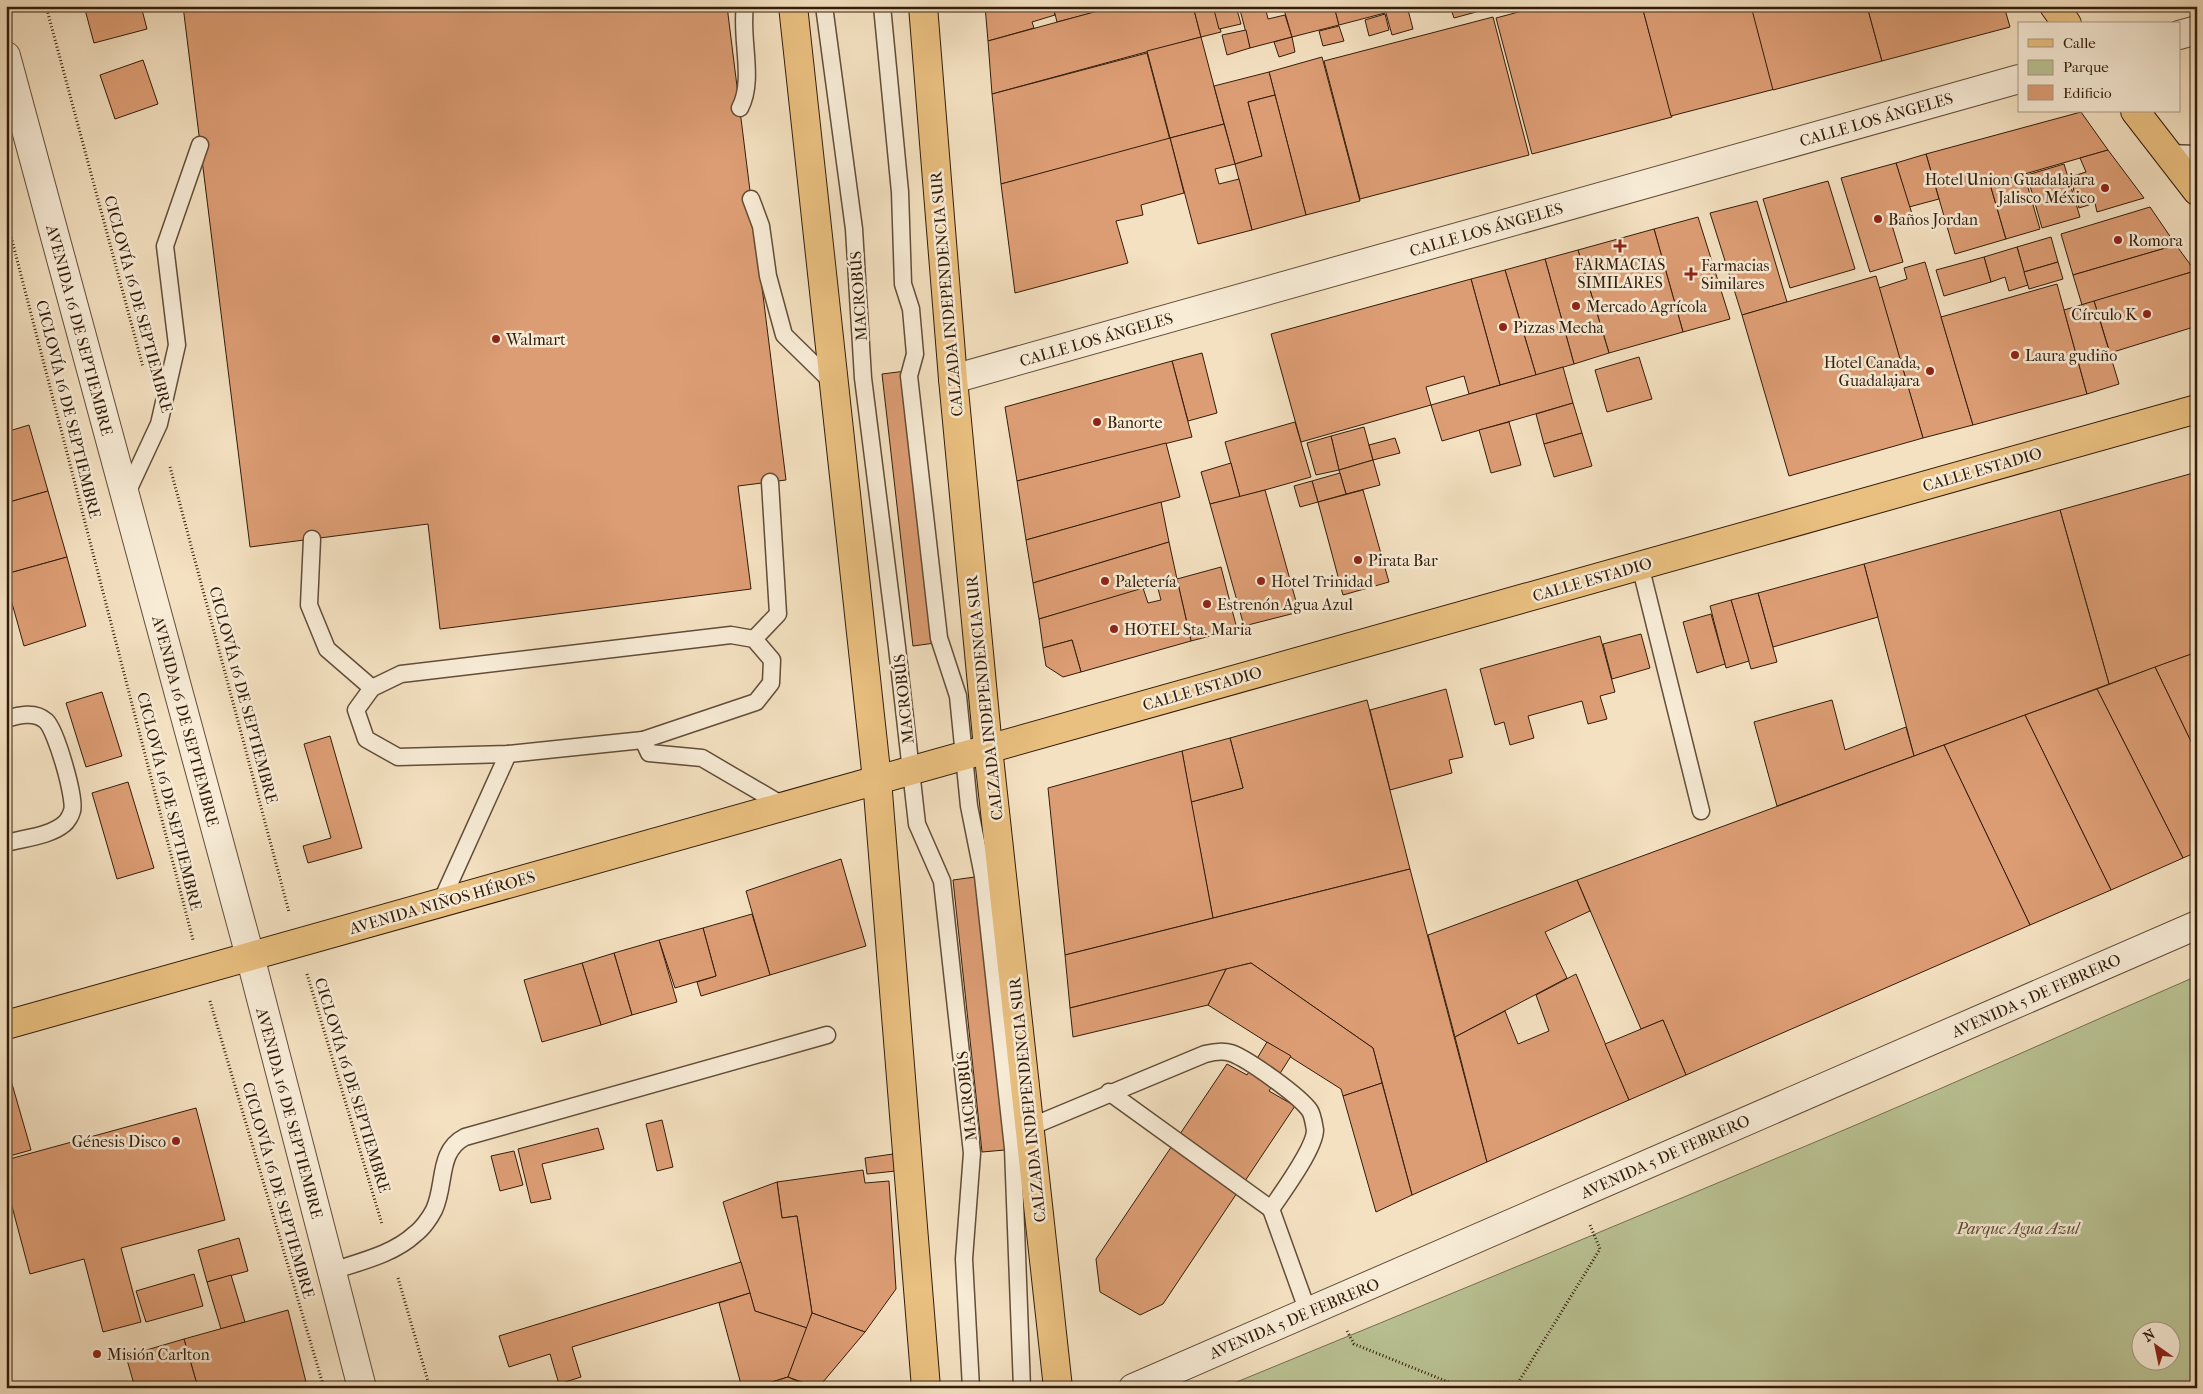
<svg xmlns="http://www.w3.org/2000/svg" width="2203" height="1394" font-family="'IM FELL French Canon',serif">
<rect width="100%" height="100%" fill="#f4e1c1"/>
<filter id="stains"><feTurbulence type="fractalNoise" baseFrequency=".004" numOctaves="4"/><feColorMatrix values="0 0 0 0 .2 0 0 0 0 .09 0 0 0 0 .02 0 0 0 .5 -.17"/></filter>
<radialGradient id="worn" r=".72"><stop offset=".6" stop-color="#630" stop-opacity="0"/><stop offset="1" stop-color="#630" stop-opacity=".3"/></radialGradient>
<path fill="#bac394" stroke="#76704f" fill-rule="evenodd" d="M2197 976V1388H1222C1432 1302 1642 1215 1851 1127 1967 1078 2081 1026 2197 976ZM2140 1332H2170V1362H2140Z"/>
<g fill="#dd9d74" stroke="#321c0a">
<path d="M84 6H141L147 29 94 43Z"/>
<path d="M183 6H727L786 480 738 486 751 589 440 629 428 524 250 547Z"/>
<path d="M985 6H1053L1055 15 1032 22 1034 28 988 41Z"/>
<path d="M1053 6H1099L1100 11 1057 22Z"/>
<path d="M1116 6H1193L1201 37 992 94 988 41Z"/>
<path d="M1193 6H1215L1221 32 1201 37Z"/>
<path d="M1213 6H1236L1241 24 1219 29Z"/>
<path d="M1239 6H1265L1268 19 1285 15 1292 37 1250 48Z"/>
<path d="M1283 6H1309L1310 8 1334 6 1339 25 1292 37Z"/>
<path d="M1334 6H1383L1385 13 1339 25Z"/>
<path d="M1384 6H1407L1413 29 1392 35Z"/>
<path d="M1450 6H1474L1476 12 1454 18Z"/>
<path d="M1520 6H1541L1521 11Z"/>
<path d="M1541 6H1642L1672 117 1532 154 1496 18Z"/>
<path d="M1642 6H1753L1775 89 1671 116Z"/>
<path d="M1751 6H1867L1882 61 1773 90Z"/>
<path d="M1867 6H2004L2010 27 1882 61Z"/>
<path d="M1385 14 1389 30 1369 36 1365 20Z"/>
<path d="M1493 17 1529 155 1360 199 1324 61Z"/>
<path d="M1339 26 1344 41 1323 46 1319 31Z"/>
<path d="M1246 30 1250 48 1227 55 1222 35Z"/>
<path d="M1201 37 1224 124 1170 138 1147 51Z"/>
<path d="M1292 37 1295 52 1279 57 1274 42Z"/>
<path d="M1147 53 1170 140 1001 184 992 94Z"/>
<path d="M1322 57 1360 201 1306 215 1269 72Z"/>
<path d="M143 60 158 104 115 119 100 75Z"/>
<path d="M1269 72 1275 95 1248 102 1262 156 1235 164 1214 86Z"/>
<path d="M1275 95 1306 215 1252 230 1235 164 1262 156 1248 102Z"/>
<path d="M2081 112 2108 150 1990 184 2006 239 1955 254 1926 154Z"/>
<path d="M1224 124 1235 164 1215 169 1219 184 1239 179 1252 230 1198 244 1170 138Z"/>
<path d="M1170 138 1184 193 1141 205 1143 215 1116 221 1128 263 1015 293 1001 184Z"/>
<path d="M2108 150 2144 198 2097 212 2095 203 2079 208 2070 177 2086 172 2080 158Z"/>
<path d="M1926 154 1939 199 1909 207 1896 163Z"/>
<path d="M1896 163 1913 217 1891 222 1903 262 1870 272 1841 178Z"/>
<path d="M2064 164 2080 217 2042 228 2027 175Z"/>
<path d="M2024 174 2040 229 2006 239 1990 184Z"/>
<path d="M1828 181 1855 269 1790 288 1763 199Z"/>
<path d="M1757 201 1787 302 1742 315 1710 213Z"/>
<path d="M2150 207 2176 245 2073 275 2061 234Z"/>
<path d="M1698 217 1730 319 1683 332 1654 229Z"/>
<path d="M1654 229 1683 332 1609 353 1578 250Z"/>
<path d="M2051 237 2058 262 2024 272 2017 247Z"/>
<path d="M2176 245 2195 271 2082 305 2073 275Z"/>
<path d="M2017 247 2028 285 2009 291 2005 277 1991 282 1984 257Z"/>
<path d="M1578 250 1609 353 1574 364 1545 259Z"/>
<path d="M1984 257 1991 282 1944 296 1936 270Z"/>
<path d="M1545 259 1574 364 1536 375 1505 270Z"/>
<path d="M1925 262 1973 425 1923 438 1879 288 1907 279 1904 268Z"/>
<path d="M2058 262 2063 279 2029 289 2024 272Z"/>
<path d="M1505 270 1536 375 1500 385 1471 279Z"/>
<path d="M2195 271 2197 273V326L2110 353 2094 301Z"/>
<path d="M1876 276 1923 438 1789 476 1742 315Z"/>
<path d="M1471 279 1500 385 1469 394 1464 376 1426 387 1431 405 1301 442 1271 334Z"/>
<path d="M2057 284 2087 394 1973 425 1941 317Z"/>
<path d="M2094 301 2119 384 2087 394 2064 310Z"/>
<path d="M1202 353 1217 413 1188 421 1172 361Z"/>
<path d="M1639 357 1652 399 1607 412 1595 370Z"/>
<path d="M1172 361 1192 437 1017 481 1005 407Z"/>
<path d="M1563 367 1573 403 1442 441 1431 405Z"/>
<path d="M906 371 935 643 913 646 882 374Z"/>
<path d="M1573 403 1582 433 1544 444 1536 414Z"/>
<path d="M1295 422 1311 477 1240 497 1225 442Z"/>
<path d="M1509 422 1521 465 1491 473 1479 430Z"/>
<path d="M29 425 48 491 6 503V432Z"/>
<path d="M1364 427 1373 460 1339 470 1331 436Z"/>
<path d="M1582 433 1592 466 1554 477 1544 444Z"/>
<path d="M1331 436 1339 470 1316 475 1307 443Z"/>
<path d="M1395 438 1400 453 1373 460 1369 445Z"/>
<path d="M1166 443 1180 497 1026 540 1017 481Z"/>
<path d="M1373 460 1380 485 1346 494 1339 470Z"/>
<path d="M1231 463 1240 497 1210 504 1201 472Z"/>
<path d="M2197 472V652L2109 684 2060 510Z"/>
<path d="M1340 473 1346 494 1318 502 1312 481Z"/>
<path d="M1312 481 1318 502 1300 507 1294 486Z"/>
<path d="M1265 490 1299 612 1244 626 1210 504Z"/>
<path d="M1363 490 1389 582 1343 595 1318 502Z"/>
<path d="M48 491 67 557 6 574V503Z"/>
<path d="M1161 502 1169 542 1033 583 1026 540Z"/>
<path d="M2060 510 2109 684 1914 756 1864 564Z"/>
<path d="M1169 542 1177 579 1039 619 1033 583Z"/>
<path d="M67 557 86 626 24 646 6 582V574Z"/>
<path d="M1864 564 1878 617 1773 647 1758 593Z"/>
<path d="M1221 567 1237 629 1191 641 1177 579Z"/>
<path d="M1177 579 1191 641 1081 672 1072 640 1043 648 1039 619 1143 588 1148 603 1161 600 1157 585Z"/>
<path d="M1758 593 1777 662 1751 669 1731 600Z"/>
<path d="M1731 600 1749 661 1726 668 1710 606Z"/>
<path d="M1711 614 1725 664 1697 673 1683 622Z"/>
<path d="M1641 634 1650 668 1612 679 1603 644Z"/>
<path d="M1600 636 1615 692 1600 696 1607 719 1588 724 1582 701 1528 716 1534 738 1510 745 1504 722 1495 725 1480 669Z"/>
<path d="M1072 640 1081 672 1063 677 1046 666 1043 648Z"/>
<path d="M2197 652V754L2155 667Z"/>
<path d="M2155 667 2197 754V852L2183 858 2097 689Z"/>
<path d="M1446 689 1463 757 1449 760 1452 773 1390 790 1370 710Z"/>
<path d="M2097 689 2183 858 2111 890 2025 715Z"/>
<path d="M102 692 122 756 86 767 66 703Z"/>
<path d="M1367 700 1410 869 1213 918 1191 802 1243 788 1230 738Z"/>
<path d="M1832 700 1845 750 1906 727 1914 756 1777 806 1754 722Z"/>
<path d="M2025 715 2111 890 2030 925 1944 745Z"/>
<path d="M330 736 362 848 308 863 303 846 331 838 304 744Z"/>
<path d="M1230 738 1243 788 1191 802 1182 751Z"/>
<path d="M1944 745 2030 925 1686 1075 1663 1020 1641 1029 1577 880Z"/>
<path d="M1182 751 1213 918 1065 955 1048 788Z"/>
<path d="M128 782 154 868 117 879 92 793Z"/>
<path d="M841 859 866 946 770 975 746 891Z"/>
<path d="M1410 869 1487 1162 1412 1195 1373 1048 1251 963 1070 1008 1065 955Z"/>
<path d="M975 877 1005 1150 982 1152 953 880Z"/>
<path d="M1577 880 1590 911 1545 932 1567 978 1455 1037 1428 935Z"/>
<path d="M752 914 770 975 701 996 697 982 716 976 703 928Z"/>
<path d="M703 928 716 976 675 988 659 940Z"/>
<path d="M659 940 677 1002 632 1015 614 953Z"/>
<path d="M614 953 632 1015 601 1025 582 963Z"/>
<path d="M582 963 601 1025 542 1042 524 980Z"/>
<path d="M1251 963 1373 1048 1382 1083 1343 1096 1341 1089 1208 1005 1226 969Z"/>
<path d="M1226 969 1208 1005 1073 1037 1070 1008Z"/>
<path d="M1576 974 1629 1100 1487 1162 1455 1037 1505 1011 1518 1044 1549 1031 1536 995Z"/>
<path d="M1663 1020 1686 1075 1629 1100 1605 1044Z"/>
<path d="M1267 1042 1291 1056 1269 1091 1295 1106 1163 1304 1140 1315 1100 1292 1096 1259 1227 1064 1247 1075Z"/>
<path d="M6 1070H8L31 1150 6 1157Z"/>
<path d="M1382 1083 1412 1195 1376 1212 1343 1096Z"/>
<path d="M196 1108 225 1220 121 1248 141 1322 103 1332 84 1259 30 1274 6 1184V1160Z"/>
<path d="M662 1120 673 1167 657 1171 646 1124Z"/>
<path d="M598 1128 604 1149 542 1164 551 1199 531 1203 518 1149Z"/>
<path d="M514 1151 523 1185 500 1191 491 1156Z"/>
<path d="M893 1154 896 1171 867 1174 865 1158Z"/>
<path d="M863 1170 865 1183 889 1181 896 1289 865 1332 812 1313 797 1216 782 1218 777 1182Z"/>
<path d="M777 1182 782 1218 797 1216 812 1313 807 1328 755 1311 723 1202Z"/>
<path d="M239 1238 248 1271 207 1282 198 1250Z"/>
<path d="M741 1262 750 1293 572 1347 581 1377 559 1384 550 1354 509 1367 499 1336Z"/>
<path d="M194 1274 203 1306 146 1322 136 1291Z"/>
<path d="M231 1275 245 1322 221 1329 207 1282Z"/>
<path d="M750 1293 755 1311 807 1328 788 1377 753 1388H742L719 1303Z"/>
<path d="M288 1310 306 1382 284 1388H198L184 1339Z"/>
<path d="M812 1313 865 1332 818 1388 788 1377Z"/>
<path d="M184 1339 198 1388H135L126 1356Z"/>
<path d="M788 1377 813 1388 756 1387Z"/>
</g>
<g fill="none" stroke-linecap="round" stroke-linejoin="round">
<defs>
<g id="service">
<path d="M824 6 854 229 863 378 897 647 917 824 942 881 972 1153 964 1259 971 1388"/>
<path d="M882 6 900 192 903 284 911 309 915 354 909 376 939 638 958 696 969 806 983 876 1013 1148 1022 1388"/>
<path d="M740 108C755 80 740 38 745 6"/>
<path d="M2168 153 2197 154"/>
<path d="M751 199 761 226 768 276 784 335 834 384"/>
<path d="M125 497 159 424 177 345 165 246 200 145"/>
<path d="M312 539 309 605 327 649 372 688"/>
<path d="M1640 565 1701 811"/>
<path d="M731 635 754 639 772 660 771 683 756 702 643 740 508 754 398 757 366 739 356 710 372 688 401 674Z"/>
<path d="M754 639 778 614 770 482"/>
<path d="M6 719C19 715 35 711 46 721 56 730 76 799 72 811 71 815 67 822 64 824 50 836 24 838 6 843"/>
<path d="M643 740 649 753 702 758 784 806"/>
<path d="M441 902 508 754"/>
<path d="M1109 1092 1271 1209"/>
<path d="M1030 1127 1205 1054C1213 1052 1222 1050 1231 1053 1248 1059 1301 1097 1310 1111 1313 1116 1314 1125 1315 1130 1315 1148 1282 1193 1271 1209L1308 1312"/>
<path d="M332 1271C359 1262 394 1254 415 1234 422 1229 430 1218 434 1210 446 1185 437 1151 465 1137L827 1035"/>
</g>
<g id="tertiary">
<path d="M2179 35 2197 30"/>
<path d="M6 56 250 956 362 1388"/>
<path d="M953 379 2019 79"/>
<path d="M1133 1388 2197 925"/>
</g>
<g id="primary">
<path d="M793 6 877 780 926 1388"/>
<path d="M923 6 953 379 988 748 1058 1388"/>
<path d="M2054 6 2067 24"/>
<path d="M2135 111 2197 191"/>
<path d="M6 1025 2197 409"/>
</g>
</defs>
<use href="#service" stroke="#624d38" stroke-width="19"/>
<use href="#tertiary" stroke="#624d38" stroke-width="30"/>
<use href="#primary" stroke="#321c0a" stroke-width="30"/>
<g stroke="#321c0a" stroke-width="3" stroke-dasharray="1 2.5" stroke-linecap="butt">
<path d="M46 6 143 367"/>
<path d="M6 217 193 940"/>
<path d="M170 467 289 912"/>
<path d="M307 974 382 1224"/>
<path d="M210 1001 324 1388"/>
<path d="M398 1278 430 1388"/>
<path d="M1347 1331 1354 1344 1463 1388"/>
<path d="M1516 1386 1600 1249 1590 1225"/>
<path d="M1487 1388C1497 1381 1508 1381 1518 1388"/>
</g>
<use href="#service" stroke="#f8ecd7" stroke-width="16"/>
<use href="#tertiary" stroke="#f8ecd7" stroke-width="28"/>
<use href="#primary" stroke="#eac080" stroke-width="28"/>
</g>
<g fill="#8f2418" stroke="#f8ecd7" stroke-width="2">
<circle cx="2105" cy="188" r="5"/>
<circle cx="1878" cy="219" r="5"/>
<circle cx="2118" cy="240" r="5"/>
<path d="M1617.5 238.5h5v5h5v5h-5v5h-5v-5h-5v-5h5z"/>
<path d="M1688.5 266.5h5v5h5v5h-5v5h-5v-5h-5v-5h5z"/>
<circle cx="1576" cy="306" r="5"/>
<circle cx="2147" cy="314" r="5"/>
<circle cx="1503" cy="327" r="5"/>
<circle cx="496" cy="339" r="5"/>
<circle cx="2015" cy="355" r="5"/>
<circle cx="1930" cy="371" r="5"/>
<circle cx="1097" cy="422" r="5"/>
<circle cx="1358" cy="560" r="5"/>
<circle cx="1105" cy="581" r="5"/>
<circle cx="1261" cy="581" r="5"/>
<circle cx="1207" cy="604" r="5"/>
<circle cx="1114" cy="629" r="5"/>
<circle cx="176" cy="1141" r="5"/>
<circle cx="97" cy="1354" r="5"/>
</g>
<g text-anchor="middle" stroke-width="5" stroke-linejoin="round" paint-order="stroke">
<g font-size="16" fill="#321c0a" stroke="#f8ecd7">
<text transform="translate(1876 119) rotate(-16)" y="6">CALLE LOS ÁNGELES</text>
<text transform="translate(1486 229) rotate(-16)" y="6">CALLE LOS ÁNGELES</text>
<text transform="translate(946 294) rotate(-95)" y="6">CALZADA INDEPENDENCIA SUR</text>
<text transform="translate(858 296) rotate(-94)" y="6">MACROBÚS</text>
<text transform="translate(139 304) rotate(75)" y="6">CICLOVÍA 16 DE SEPTIEMBRE</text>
<text transform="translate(80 330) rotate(75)" y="6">AVENIDA 16 DE SEPTIEMBRE</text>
<text transform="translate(1096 339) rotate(-16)" y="6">CALLE LOS ÁNGELES</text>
<text transform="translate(69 409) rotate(76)" y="6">CICLOVÍA 16 DE SEPTIEMBRE</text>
<text transform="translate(1982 469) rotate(-16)" y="6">CALLE ESTADIO</text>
<text transform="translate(1592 579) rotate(-16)" y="6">CALLE ESTADIO</text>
<text transform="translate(1202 688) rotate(-16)" y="6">CALLE ESTADIO</text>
<text transform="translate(244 695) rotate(75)" y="6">CICLOVÍA 16 DE SEPTIEMBRE</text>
<text transform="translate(984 698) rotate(-96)" y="6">CALZADA INDEPENDENCIA SUR</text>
<text transform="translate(903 699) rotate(-96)" y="6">MACROBÚS</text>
<text transform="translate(186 721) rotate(75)" y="6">AVENIDA 16 DE SEPTIEMBRE</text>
<text transform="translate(170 801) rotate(76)" y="6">CICLOVÍA 16 DE SEPTIEMBRE</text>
<text transform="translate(442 902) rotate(-16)" y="6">AVENIDA NIÑOS HÉROES</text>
<text transform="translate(2036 995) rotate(-24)" y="6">AVENIDA 5 DE FEBRERO</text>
<text transform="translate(353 1085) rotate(73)" y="6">CICLOVÍA 16 DE SEPTIEMBRE</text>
<text transform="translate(966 1096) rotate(-96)" y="6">MACROBÚS</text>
<text transform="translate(1027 1100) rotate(-96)" y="6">CALZADA INDEPENDENCIA SUR</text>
<text transform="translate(290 1113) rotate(75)" y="6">AVENIDA 16 DE SEPTIEMBRE</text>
<text transform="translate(1665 1156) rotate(-24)" y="6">AVENIDA 5 DE FEBRERO</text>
<text transform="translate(279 1190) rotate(74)" y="6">CICLOVÍA 16 DE SEPTIEMBRE</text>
<text transform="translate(1294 1318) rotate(-23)" y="6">AVENIDA 5 DE FEBRERO</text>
</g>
<g font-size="16" fill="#321c0a" stroke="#f8ecd7" text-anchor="start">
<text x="2095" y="185" text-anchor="end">Hotel Union Guadalajara<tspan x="2095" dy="18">Jalisco México</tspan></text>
<text x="1888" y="225">Baños Jordan</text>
<text x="2128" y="246">Romora</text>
<text x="1620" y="270" text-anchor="middle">FARMACIAS<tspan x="1620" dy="18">SIMILARES</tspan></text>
<text x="1701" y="271">Farmacias<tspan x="1701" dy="18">Similares</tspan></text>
<text x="1586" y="312">Mercado Agrícola</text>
<text x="2137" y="320" text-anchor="end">Círculo K</text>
<text x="1513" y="333">Pizzas Mecha</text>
<text x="506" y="345">Walmart</text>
<text x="2025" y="361">Laura gudiño</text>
<text x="1920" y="368" text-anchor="end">Hotel Canada,<tspan x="1920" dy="18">Guadalajara</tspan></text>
<text x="1107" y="428">Banorte</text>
<text x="1368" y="566">Pirata Bar</text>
<text x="1115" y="587">Paletería</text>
<text x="1271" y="587">Hotel Trinidad</text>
<text x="1217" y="610">Estrenón Agua Azul</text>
<text x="1124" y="635">HOTEL Sta. Maria</text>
<text x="166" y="1147" text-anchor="end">Génesis Disco</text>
<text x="107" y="1360">Misión Carlton</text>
</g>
<g font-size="16" font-style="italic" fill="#5b4e33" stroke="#f8ecd7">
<text x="2018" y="1234">Parque Agua Azul</text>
</g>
</g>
<rect width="2203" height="1394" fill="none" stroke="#f4e1c1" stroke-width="25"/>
<rect x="8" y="8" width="2188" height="1379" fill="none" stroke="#321c0a" stroke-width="2.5"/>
<rect x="12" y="12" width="2178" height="1369" fill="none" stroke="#321c0a"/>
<rect x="2018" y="22" width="162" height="90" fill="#f8ecd7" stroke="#a99985"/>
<rect x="2028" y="39" width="25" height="8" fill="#eac080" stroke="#a99985"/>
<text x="2063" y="48" font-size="15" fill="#321c0a">Calle</text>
<rect x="2028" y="60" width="25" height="15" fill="#bac394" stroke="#a99985"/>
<text x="2063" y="72" font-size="15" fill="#321c0a">Parque</text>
<rect x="2028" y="85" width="25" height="15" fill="#dd9d74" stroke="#a99985"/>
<text x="2063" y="98" font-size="15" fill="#321c0a">Edificio</text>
<g transform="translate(2156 1346) rotate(327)"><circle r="24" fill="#f8ecd7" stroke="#a99985"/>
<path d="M0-4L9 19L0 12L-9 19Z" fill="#8f2418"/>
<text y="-8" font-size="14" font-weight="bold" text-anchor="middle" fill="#321c0a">N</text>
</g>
<rect width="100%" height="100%" filter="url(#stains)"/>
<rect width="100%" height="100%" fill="url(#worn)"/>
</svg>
